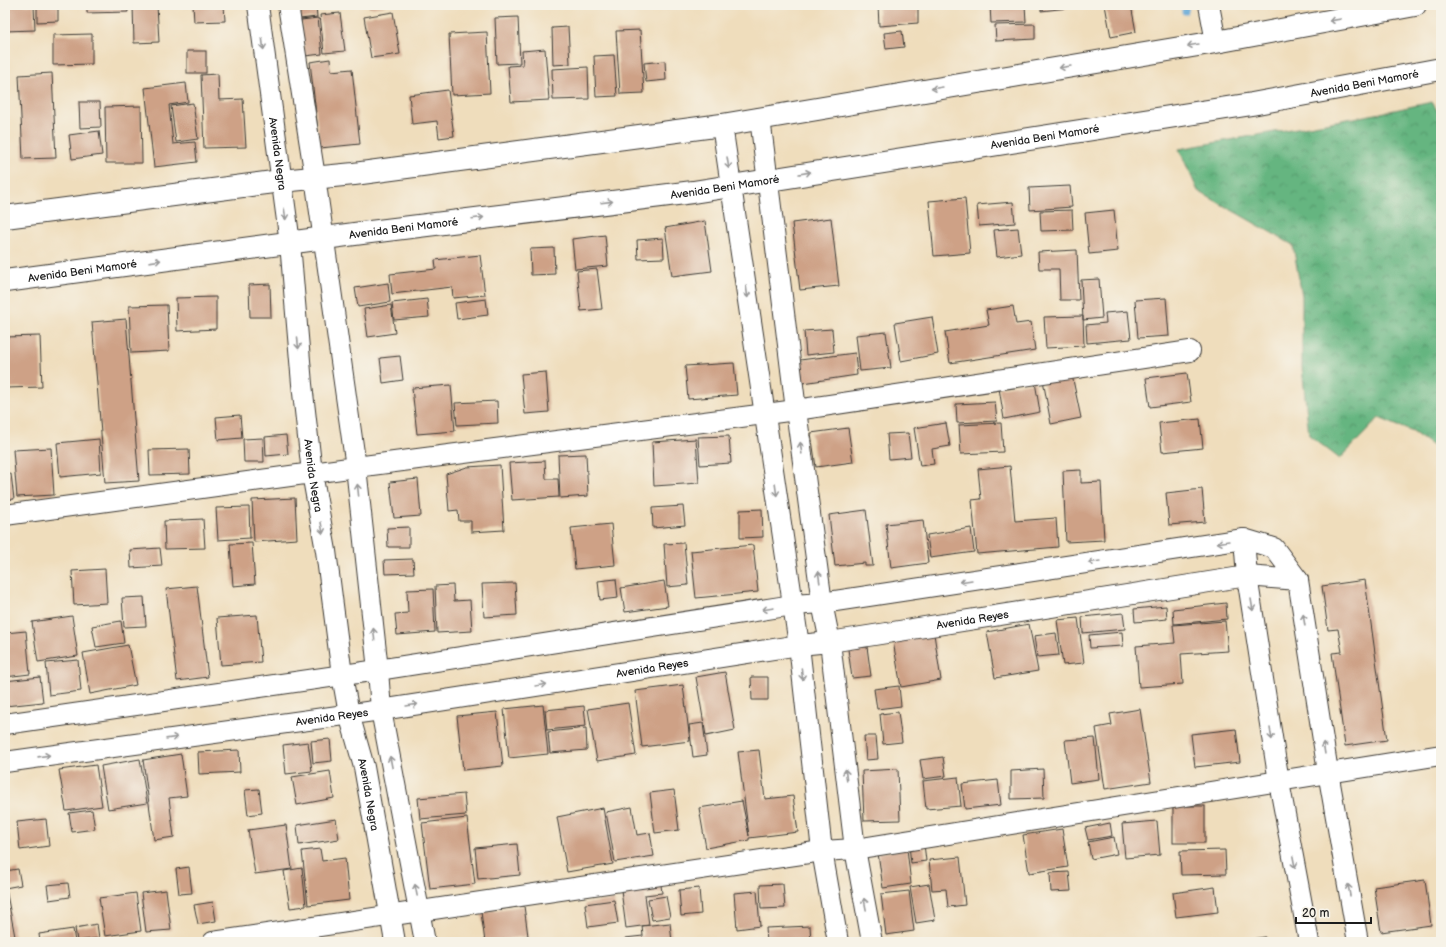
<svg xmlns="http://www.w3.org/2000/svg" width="1446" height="947" font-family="'Balsamiq Sans',sans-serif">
<defs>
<pattern id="forest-crowns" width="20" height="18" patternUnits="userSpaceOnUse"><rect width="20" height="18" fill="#65b580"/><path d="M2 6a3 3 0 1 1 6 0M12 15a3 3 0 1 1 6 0" fill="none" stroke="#529268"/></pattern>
</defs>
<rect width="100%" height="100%" fill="#f7f3e8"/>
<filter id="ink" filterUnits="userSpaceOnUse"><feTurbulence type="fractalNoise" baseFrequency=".025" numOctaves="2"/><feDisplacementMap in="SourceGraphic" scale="8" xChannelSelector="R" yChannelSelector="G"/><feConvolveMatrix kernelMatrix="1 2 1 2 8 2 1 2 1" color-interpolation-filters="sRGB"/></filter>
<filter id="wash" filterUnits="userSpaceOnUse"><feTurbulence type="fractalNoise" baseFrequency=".012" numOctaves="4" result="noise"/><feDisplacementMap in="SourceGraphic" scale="16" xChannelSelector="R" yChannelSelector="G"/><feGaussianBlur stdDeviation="0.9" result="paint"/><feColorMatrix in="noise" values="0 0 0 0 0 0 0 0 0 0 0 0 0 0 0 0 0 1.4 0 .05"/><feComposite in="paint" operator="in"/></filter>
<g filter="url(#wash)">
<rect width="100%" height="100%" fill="#efddbc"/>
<path fill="url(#forest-crowns)" stroke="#40684e" d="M1432 102 1441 117V452L1413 432 1379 418 1340 459 1309 435 1302 367V296L1293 245 1198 191 1179 149 1376 114Z"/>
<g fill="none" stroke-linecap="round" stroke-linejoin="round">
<path stroke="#62a7d7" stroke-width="7" d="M1185 11 1186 5"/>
</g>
<g id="blocks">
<g fill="#cea186">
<path d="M5 5H34L35 30 5 31Z"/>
<path d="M37 5H58V21L37 22Z"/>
<path d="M87 5H127L128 12 87 13Z"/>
<path d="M133 5H157L159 42 134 43Z"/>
<path d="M193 5H224L225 21 194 22Z"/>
<path d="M298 5H316L317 17 300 19Z"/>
<path d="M369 5H384L385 6 369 8Z"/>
<path d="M878 5H918V23L879 26Z"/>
<path d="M990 5H1025L1026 22 991 23Z"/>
<path d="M1041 5H1068V8L1041 11Z"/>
<path d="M1105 5H1131L1136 32 1111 37Z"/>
<path d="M393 12 400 54 371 58 364 17Z"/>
<path d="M340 13 345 51 324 53 320 15Z"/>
<path d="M518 17 520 63 497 64 495 18Z"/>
<path d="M318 18 322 54 305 56 301 20Z"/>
<path d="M1035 24V39L996 41 995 25Z"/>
<path d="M568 27 570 64 553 65 552 28Z"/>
<path d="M640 30 644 93 620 94 616 31Z"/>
<path d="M902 31 904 47 886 49 884 33Z"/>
<path d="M487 32 490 93 452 95 449 34Z"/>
<path d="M92 34V64L53 65V35Z"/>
<path d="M545 49 549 100 511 102 508 66 523 65 522 51Z"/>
<rect x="187" y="51" width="19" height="22"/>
<path d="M614 55 617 96 596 97 594 56Z"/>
<path d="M330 59 331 71 352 69 360 144 320 148 310 62Z"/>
<path d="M665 61 666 80 646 82 644 63Z"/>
<path d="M588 67 589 99 553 100 552 69Z"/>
<path d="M52 73 56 158 23 159 19 75Z"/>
<path d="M218 74 219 100 243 99 246 147 204 148 201 75Z"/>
<path d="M186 83 188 102 169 105 173 144 195 142 197 162 154 167 145 88Z"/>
<path d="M448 90 454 136 439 138 437 121 412 124 409 95Z"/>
<path d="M79 102H100L101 127 80 128Z"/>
<path d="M193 103 198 139 176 142 171 106Z"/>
<path d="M141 106 142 163H106L105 107Z"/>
<path d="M99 131 102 155 72 159 69 135Z"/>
<path d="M1070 186 1072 207 1030 210 1029 188Z"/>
<path d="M965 198 970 253 934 256 929 201Z"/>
<path d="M1013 202 1015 223 979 226 977 205Z"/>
<path d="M1072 210 1073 230 1041 231 1040 211Z"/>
<path d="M1114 210 1118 251 1089 254 1085 213Z"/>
<path d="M831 218 839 286 800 290 792 223Z"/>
<path d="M705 221 712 271 672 276 665 228Z"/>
<path d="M1018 228 1021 254 997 257 994 230Z"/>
<path d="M605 235 608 266 575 269 572 239Z"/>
<path d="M663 238 664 258 638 259 637 240Z"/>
<path d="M554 248 555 274 531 275 530 249Z"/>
<path d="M1077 250 1079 300H1060L1059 269H1039L1038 252Z"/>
<path d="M480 255 485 295 453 298 452 287 392 294 390 274 436 269 435 260Z"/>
<path d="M597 269 602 309 581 311 577 271Z"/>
<path d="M1099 279 1102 318 1083 320 1081 280Z"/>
<path d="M388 283 390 302 358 307 355 288Z"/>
<path d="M270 284 271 317H250L249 285Z"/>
<path d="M216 297V329L177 331 176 298Z"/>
<path d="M1166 298 1169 336 1138 338 1135 300Z"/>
<path d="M427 299 429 317 394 320 392 303Z"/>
<path d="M486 299 488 315 457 319 455 303Z"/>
<path d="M167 305 169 351 131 353 129 306Z"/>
<path d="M391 305 395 333 368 337 364 309Z"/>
<path d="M1013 306 1016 324 1031 322 1035 350 950 363 945 332 989 325 986 310Z"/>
<path d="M1128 311 1131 339 1087 343 1086 325 1106 323 1105 313Z"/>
<path d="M1083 316 1084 346 1046 348 1044 317Z"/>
<path d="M932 317 938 354 901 361 895 323Z"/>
<path d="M126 319 139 481 105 483 92 322Z"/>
<path d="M832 329 834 352 806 355 804 331Z"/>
<path d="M886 332 891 368 860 371 856 335Z"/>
<path d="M40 336 42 387 6 388 5 337Z"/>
<path d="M855 353 857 375 803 383 800 360Z"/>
<path d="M400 356 403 380 383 383 380 358Z"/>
<path d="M734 363 737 395 688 399 685 366Z"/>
<path d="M546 372 549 412 525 414 521 374Z"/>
<path d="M1187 373 1191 402 1150 407 1146 378Z"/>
<path d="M1072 375 1081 418 1051 424 1043 380Z"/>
<path d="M1035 382 1040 412 1004 419 999 388Z"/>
<path d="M451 385 455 431 417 434 412 388Z"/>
<path d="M497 401 498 423 457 425 455 403Z"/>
<path d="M995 402 997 421 957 423 956 404Z"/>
<path d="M240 415 242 438 218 440 216 417Z"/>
<path d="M1200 419 1203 448 1162 452 1159 423Z"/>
<path d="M946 423 950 446 932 449 934 464 920 466 914 428Z"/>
<path d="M1001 423 1003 452 961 454 959 425Z"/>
<path d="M848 428 853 462 816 467 811 433Z"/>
<path d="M908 433 911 457 889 459 887 434Z"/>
<path d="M286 435 288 454 266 456 265 437Z"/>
<path d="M729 436 731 463 700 465 698 437Z"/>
<path d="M263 438 264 462H244L243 439Z"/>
<path d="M99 439 101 473 60 477 57 443Z"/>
<path d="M696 439 699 483 654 486 652 442Z"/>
<path d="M51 448 54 495 17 497 13 450Z"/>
<path d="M189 449 190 474 150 475 149 450Z"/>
<path d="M586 454 588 496 560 498 558 455Z"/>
<path d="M545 461 546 479H558L559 497 512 500 509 463Z"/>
<path d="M500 465 504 530 471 532V521H459L458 510 449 511 446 474 467 467Z"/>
<path d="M1010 466 1015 521 1056 518 1058 547 977 554 972 500 981 499 978 469Z"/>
<path d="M1081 470V483L1101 482 1104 540 1066 542 1063 471Z"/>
<path d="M11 474 14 499 5 500V475Z"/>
<path d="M418 479 421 516 394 518 390 482Z"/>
<path d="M1202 489 1205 522 1169 525 1166 493Z"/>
<path d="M295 498 297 539 254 542 252 500Z"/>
<path d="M683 506 685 525 653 528 652 508Z"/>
<path d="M249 507 250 538 218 540 216 508Z"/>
<path d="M762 509 763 537 740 538V510Z"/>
<path d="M866 510 873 566H865V563L835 566 829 515Z"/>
<path d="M203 519 205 548 165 549 164 521Z"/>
<path d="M923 520 928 563 891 568 886 524Z"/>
<path d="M611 524 615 565 575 569 571 528Z"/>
<path d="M409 527V547H388L387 528Z"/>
<path d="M971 528 974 552 930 558 927 535Z"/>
<path d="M252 543 255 584 233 586 230 544Z"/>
<path d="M684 543 688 585 667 587 664 544Z"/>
<path d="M753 545 758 592 696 598 691 551Z"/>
<path d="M160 548 162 566 131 568 130 550Z"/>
<path d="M413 559 414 573 385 574 384 560Z"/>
<path d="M105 569 107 603 74 605 72 571Z"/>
<path d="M616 579 618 598 600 600 598 581Z"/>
<path d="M1365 580 1387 740 1345 746 1332 653 1342 652 1338 629 1328 630 1322 586Z"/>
<path d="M664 581 668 606 625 612 621 588Z"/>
<path d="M515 583 517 615 484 617 482 584Z"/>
<path d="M453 585 454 601 470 600 472 631 437 633 435 586Z"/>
<path d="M197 586 208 677 177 681 166 589Z"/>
<path d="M433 589 435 632 397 635 395 614 408 613 407 590Z"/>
<path d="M144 597 146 626 124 627 122 598Z"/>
<path d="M1226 603 1227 619 1174 624 1173 609Z"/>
<path d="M1166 606 1167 619 1135 622 1134 609Z"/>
<path d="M1123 613 1125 629 1083 633 1082 617Z"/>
<path d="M257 615 261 662 221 665 217 618Z"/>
<path d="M72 616 78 656 38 662 32 622Z"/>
<path d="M1078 618 1084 663 1063 665 1057 620Z"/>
<path d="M121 621 124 643 96 647 92 626Z"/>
<path d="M1225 621 1228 651 1181 654 1183 684 1139 687 1136 646 1175 643 1173 625Z"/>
<path d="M1029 624 1038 671 995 678 987 632Z"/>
<path d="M26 631 30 674 5 677V633Z"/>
<path d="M1122 632 1123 646 1090 648 1089 635Z"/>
<path d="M1056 633 1059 655 1037 657 1034 636Z"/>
<path d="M934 634 941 680 901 687 893 641Z"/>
<path d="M128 645 136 685 90 694 83 653Z"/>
<path d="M867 647 871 676 852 678 848 649Z"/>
<path d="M78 660 81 691 49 695 46 663Z"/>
<path d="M725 672 735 730 706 736 696 677Z"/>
<path d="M40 677 43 702 5 706V681Z"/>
<path d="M751 677H768V700H752Z"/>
<path d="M683 685 690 741 642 747 635 691Z"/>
<path d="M899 686 901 706 877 709 874 689Z"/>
<path d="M628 703 636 755 597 761 588 709Z"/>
<path d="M543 705 548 754 509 758 504 709Z"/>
<path d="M584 706 586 726 547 730 545 710Z"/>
<path d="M1140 709 1151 782 1105 789 1096 728 1112 725 1110 714Z"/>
<path d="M497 712 503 766 463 770 457 716Z"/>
<path d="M898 712 902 742 883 744 880 714Z"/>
<path d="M703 723 707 755 693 757 689 725Z"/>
<path d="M586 728 587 750 550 753 548 732Z"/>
<path d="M1236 729 1240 762 1195 767 1191 734Z"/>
<path d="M864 736H876L878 759 866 760Z"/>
<path d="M1095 738 1099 779 1070 783 1065 740Z"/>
<path d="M330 739 332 761 313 763 311 741Z"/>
<path d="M308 742 312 771 286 774 283 745Z"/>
<path d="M239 750 240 772 199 774 198 752Z"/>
<path d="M759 750 765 799 793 796 798 832 749 838V840L706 848 699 808 742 801 749 836 738 752Z"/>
<path d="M181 754 187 796 169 798 174 837 154 840 143 760Z"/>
<path d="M943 757 946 776 923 779 920 760Z"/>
<path d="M140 759 147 803 108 809 101 766Z"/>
<path d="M96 765 102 806 66 811 59 770Z"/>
<path d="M898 769 900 820 864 821 862 771Z"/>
<path d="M1043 769 1044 798 1011 799V771Z"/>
<path d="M330 771 334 798 297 805 292 777Z"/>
<path d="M958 777 961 806 926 809 923 781Z"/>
<path d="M998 780 1001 805 965 809 962 784Z"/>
<path d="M259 789 262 813 248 815 245 790Z"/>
<path d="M674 790 679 830 655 833 650 793Z"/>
<path d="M464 794 466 815 420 819 418 798Z"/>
<rect x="1173" y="806" width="32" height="37"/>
<path d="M632 807 637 835 650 833 654 856 615 862 606 812Z"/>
<path d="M603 808 613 864 567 872 557 817Z"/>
<path d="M92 810 95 829 72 832 69 813Z"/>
<path d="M467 818 475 884 430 889 422 823Z"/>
<path d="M46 819 49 846 20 850 17 822Z"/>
<path d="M336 819 339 839 299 845 297 825Z"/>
<path d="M1157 821 1160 855 1125 858 1122 824Z"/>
<path d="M1110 823 1112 836 1088 840 1085 828Z"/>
<path d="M286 825 292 869 255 874 248 830Z"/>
<path d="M1062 829 1068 867 1029 873 1023 835Z"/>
<path d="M1114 837 1117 854 1091 859 1088 842Z"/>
<path d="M517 844 520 875 478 879 475 848Z"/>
<path d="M924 844 926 861 911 863 909 846Z"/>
<path d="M320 849 322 861 345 858 349 900 308 905 302 851Z"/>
<path d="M907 849 911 884 883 888 878 853Z"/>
<path d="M1225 850 1226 874 1181 875 1180 851Z"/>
<path d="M960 857 965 905 948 907 946 889 932 890 929 860Z"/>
<path d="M189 867 192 893 179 894 176 869Z"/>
<path d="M302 868 306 906 290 908 284 871Z"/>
<path d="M18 869 21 885 5 888V871Z"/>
<path d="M1069 872 1071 891 1051 892 1050 873Z"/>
<path d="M1425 880 1431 925 1381 932 1374 887Z"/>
<path d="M68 883 70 897 49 900 47 885Z"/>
<path d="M783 884 785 908 761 909 760 885Z"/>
<path d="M929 884 935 920 916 923 910 887Z"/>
<path d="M661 885 662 893 645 895 649 925 626 928 621 890Z"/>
<path d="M1215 887 1218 912 1176 917 1173 893Z"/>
<path d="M699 888 701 914 681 916 679 890Z"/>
<path d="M5 889H6L16 942H5Z"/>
<path d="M166 890 171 930 146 932 141 893Z"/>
<path d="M757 891 760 926 737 929 734 893Z"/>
<path d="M909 891 914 931 886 935 881 894Z"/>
<path d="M136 893 141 931 105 936 99 898Z"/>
<path d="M666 896 670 917 652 920 648 899Z"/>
<path d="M614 900 618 923 588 927 585 904Z"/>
<path d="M213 902 216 921 198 924 194 905Z"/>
<path d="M524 906 528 936 485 942 481 912Z"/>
<path d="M670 923 672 942H625V938L643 936 642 926Z"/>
<path d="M97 924 99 938 77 941 75 928Z"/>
<path d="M810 926 811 942H767L766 928Z"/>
<path d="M73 929 75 942H40L39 934Z"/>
<path d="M1265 937 1266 942H1237V941Z"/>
</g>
</g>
</g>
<g filter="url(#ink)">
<use href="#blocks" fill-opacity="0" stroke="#3c3934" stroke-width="1"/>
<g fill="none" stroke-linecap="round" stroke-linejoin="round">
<defs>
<g id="street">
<path id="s1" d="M258 5 290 243 302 384 312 473 326 551 342 675 349 714 364 767 395 942"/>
<path d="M288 5 315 177 356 467 378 670 381 710 425 942"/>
<path d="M1209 5 1216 42"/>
<path d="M760 118 796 410 822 603 830 642 855 849 872 942"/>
<path d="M722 125 799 645 822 851 838 942"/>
<path d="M5 515 356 467 796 410 1190 351"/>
<path d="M1244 539 1247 576 1279 782 1309 942"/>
<path d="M5 724 378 670 793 605 822 603 1244 539 1274 548 1298 580 1328 772 1358 942"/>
<path id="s2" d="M5 762 381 710 799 645 830 642 1247 576 1298 580"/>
<path d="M213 942 822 851 855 849 1441 755"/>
</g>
<g id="secondary">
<path d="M5 217 281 181 354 174 722 125 1216 42 1415 5"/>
<path id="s3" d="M5 281 362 233 693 192 1252 104 1441 69"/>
</g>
</defs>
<use href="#street" stroke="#3c3934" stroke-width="22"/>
<use href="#secondary" stroke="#3c3934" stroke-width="24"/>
<use href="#street" stroke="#fff" stroke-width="20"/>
<use href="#secondary" stroke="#fff" stroke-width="22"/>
</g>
<defs><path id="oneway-shaft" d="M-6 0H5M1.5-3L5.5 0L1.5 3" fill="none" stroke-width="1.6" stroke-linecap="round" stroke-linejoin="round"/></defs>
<g stroke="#999">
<use href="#oneway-shaft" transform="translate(1335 20) rotate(170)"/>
<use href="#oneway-shaft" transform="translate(263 44) rotate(83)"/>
<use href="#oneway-shaft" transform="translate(1193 45) rotate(171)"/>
<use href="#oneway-shaft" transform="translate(1065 67) rotate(171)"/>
<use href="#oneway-shaft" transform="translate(937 88) rotate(171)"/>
<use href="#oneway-shaft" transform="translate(728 163) rotate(81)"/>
<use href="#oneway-shaft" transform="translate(805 173) rotate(-10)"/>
<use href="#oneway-shaft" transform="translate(607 202) rotate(-7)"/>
<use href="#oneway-shaft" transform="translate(285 214) rotate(82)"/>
<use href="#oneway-shaft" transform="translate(478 218) rotate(-7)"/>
<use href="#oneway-shaft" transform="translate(155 261) rotate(-8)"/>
<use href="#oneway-shaft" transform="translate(747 292) rotate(82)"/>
<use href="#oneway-shaft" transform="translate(298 343) rotate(85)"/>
<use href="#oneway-shaft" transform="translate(801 448) rotate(-98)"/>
<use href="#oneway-shaft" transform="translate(358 490) rotate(-96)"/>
<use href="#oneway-shaft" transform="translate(776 490) rotate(82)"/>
<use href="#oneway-shaft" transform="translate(322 528) rotate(80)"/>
<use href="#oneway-shaft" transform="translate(1223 542) rotate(171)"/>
<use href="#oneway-shaft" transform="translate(1094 562) rotate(171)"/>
<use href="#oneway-shaft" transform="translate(819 577) rotate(-98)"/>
<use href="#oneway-shaft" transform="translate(966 581) rotate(171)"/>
<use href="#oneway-shaft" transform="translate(1252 605) rotate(81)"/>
<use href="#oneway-shaft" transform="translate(768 609) rotate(171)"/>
<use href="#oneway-shaft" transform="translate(1304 620) rotate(-99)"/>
<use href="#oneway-shaft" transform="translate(374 634) rotate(-96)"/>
<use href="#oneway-shaft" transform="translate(802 674) rotate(84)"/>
<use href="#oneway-shaft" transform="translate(541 685) rotate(-9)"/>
<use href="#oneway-shaft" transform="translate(412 705) rotate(-9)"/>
<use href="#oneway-shaft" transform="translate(1271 734) rotate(81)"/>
<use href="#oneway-shaft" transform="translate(172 738) rotate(-8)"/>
<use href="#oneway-shaft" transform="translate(1324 748) rotate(-99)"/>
<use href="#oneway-shaft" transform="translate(44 756) rotate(-8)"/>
<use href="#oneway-shaft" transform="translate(391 762) rotate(-101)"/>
<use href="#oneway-shaft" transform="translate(846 775) rotate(-97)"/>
<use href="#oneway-shaft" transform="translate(1294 862) rotate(79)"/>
<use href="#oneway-shaft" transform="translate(416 890) rotate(-101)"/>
<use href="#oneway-shaft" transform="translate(1349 890) rotate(-100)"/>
<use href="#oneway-shaft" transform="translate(865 904) rotate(-101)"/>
</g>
</g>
<g text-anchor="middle" stroke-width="3" stroke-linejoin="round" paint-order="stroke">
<g font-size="11" fill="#1c1c1c" stroke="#f7f3e8">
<text dy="4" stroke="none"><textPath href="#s3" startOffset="1374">Avenida Beni Mamoré</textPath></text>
<text dy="4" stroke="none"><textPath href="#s3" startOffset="1050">Avenida Beni Mamoré</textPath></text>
<text dy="4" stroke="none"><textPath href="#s1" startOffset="150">Avenida Negra</textPath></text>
<text dy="4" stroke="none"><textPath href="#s3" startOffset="726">Avenida Beni Mamoré</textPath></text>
<text dy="4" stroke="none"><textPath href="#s3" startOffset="402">Avenida Beni Mamoré</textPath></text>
<text dy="4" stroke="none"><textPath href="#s3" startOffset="78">Avenida Beni Mamoré</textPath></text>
<text dy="4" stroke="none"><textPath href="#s1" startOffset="474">Avenida Negra</textPath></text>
<text dy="4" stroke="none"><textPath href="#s2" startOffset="978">Avenida Reyes</textPath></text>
<text dy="4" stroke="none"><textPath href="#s2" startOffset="654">Avenida Reyes</textPath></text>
<text dy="4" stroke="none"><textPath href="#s2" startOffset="330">Avenida Reyes</textPath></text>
<text dy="4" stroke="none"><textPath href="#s1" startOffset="798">Avenida Negra</textPath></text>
</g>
</g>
<rect width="1446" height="947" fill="none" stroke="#f7f3e8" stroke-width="20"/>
<path d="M1296 917v6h75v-6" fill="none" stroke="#1c1c1c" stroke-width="2"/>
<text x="1302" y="917" font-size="12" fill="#1c1c1c" stroke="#f7f3e8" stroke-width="3" paint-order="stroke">20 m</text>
</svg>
